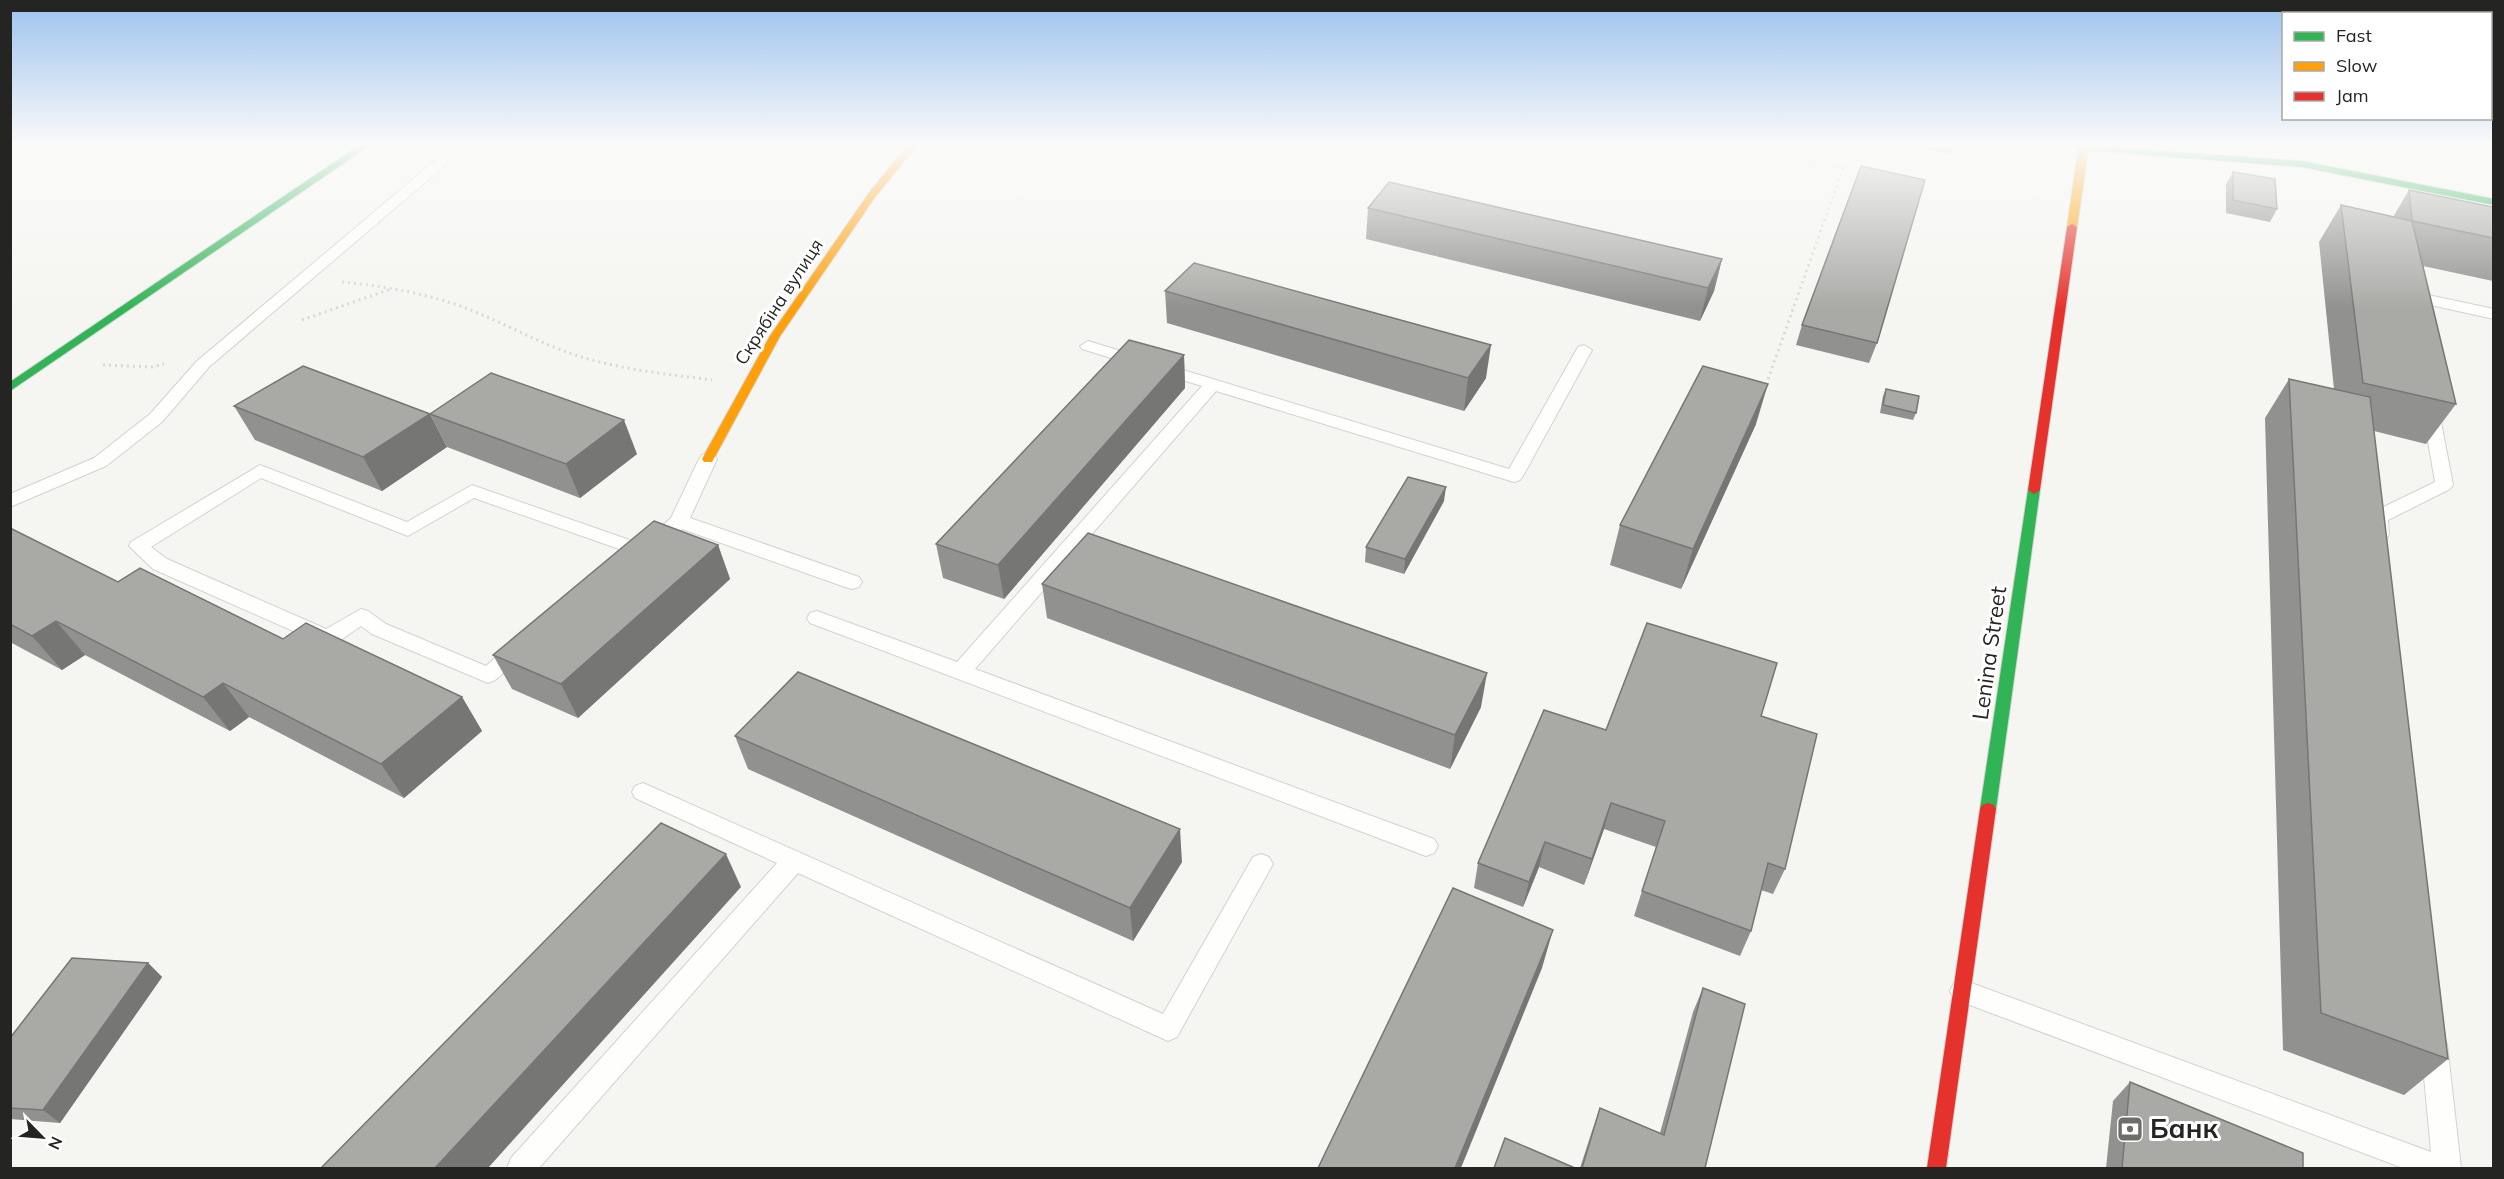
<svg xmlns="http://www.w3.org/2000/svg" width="2504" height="1179" font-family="Mulish,sans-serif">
<rect width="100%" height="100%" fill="#f5f5f1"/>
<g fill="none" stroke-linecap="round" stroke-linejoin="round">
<defs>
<g id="lane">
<path d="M455 144H470L209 367 162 422 106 466 10 507V494L94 458 150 414 197 361Z"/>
<path d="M2409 291 2494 309V319L2417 302 2410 306 2405 304 2401 296Z"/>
<path d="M1088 341 1509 469 1578 347 1584 345 1592 350 1523 476 1520 480 1514 482 1216 391 975 669 1434 839 1438 846 1434 853 1426 856 1418 853 810 623 807 618 810 613 817 611 957 662 1202 386 1082 349 1080 346Z"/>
<path d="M2430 401 2438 406 2453 485 2450 489 2388 520 2389 534 2387 538 2380 540 2373 538 2369 517 2371 513 2435 482 2422 406Z"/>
<path d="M708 453 714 455 717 459 690 518 859 577 862 582 859 587 852 589 845 587 682 529 657 548 651 550 649 556 642 557 474 498 408 536 261 478 151 547 167 559 326 629 361 609 368 611 386 624 486 666C498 656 511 639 527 644L530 649 527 654 495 680 488 683 372 634 361 626C348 634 335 648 320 643L153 569 129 546 131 542 260 465 407 522 472 485 641 544 671 518 699 459 702 455Z"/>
<path d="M643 783 1163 1014 1253 857 1261 854 1269 857 1273 864 1177 1037 1168 1041 798 873 539 1168H507L511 1158 777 863 635 798 632 792 635 786Z"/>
<path d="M1963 980 2431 1152 2421 1044 2425 1035 2434 1032 2443 1035 2447 1044 2461 1168H2403L1954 999 1950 991 1954 983Z"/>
</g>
<g id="fast">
<path d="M361 144H372L10 391V382Z"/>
<path d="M2084 145 2302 161 2494 199V205L2302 167 2081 150 2079 148Z"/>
<path d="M2034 486 2040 490 1996 809 1994 813 1988 815 1982 813 1980 809 2028 490Z"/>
</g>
<g id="slow">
<path d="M908 144H918L875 197 780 336 712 462H704L702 459 770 336 869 193Z"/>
<path d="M2079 144H2089L2077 227 2072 230 2067 227Z"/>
</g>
<g id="jam">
<path d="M2072 224 2077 227 2040 490 2034 494 2028 490 2067 227Z"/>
<path d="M1988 803 1994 805 1996 809 1946 1168H1927L1980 809 1982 805Z"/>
</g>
</defs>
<use href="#lane" stroke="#d2d2cf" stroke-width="2"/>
<use href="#fast" stroke="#d2d2cf" stroke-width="2"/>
<use href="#slow" stroke="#d2d2cf" stroke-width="2"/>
<use href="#jam" stroke="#d2d2cf" stroke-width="2"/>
<g stroke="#d8d8d7" stroke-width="3" stroke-dasharray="2 4" stroke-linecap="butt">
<path d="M1744 144 1843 168 1765 388"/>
<path d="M342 282C383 286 424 293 463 307 500 321 535 341 572 354 617 369 665 374 712 380"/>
<path d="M302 320 391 289"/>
<path d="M103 365 152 367 164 364"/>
</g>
<use href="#lane" fill="#fefefd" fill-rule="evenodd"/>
<use href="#fast" fill="#30b455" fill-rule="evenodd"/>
<use href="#slow" fill="#ff9f0a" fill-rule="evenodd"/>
<use href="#jam" fill="#e5322d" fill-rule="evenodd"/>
</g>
<g fill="#91918f">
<path d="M1900 144H1955L1951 154Z"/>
<path d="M2233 172 2277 209 2270 222 2226 213V184Z"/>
<path d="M2409 190 2493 207V281L2423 266 2456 404 2426 444 2374 431 2448 1059 2404 1095 2283 1050 2265 418 2289 379 2334 389 2319 242 2341 205 2393 217Z"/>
<path d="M1368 208 1722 259 1714 291 1700 321 1366 239Z"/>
<path d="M1165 291 1486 378 1464 411 1167 323Z"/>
<path d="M1802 325 1877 343 1869 363 1796 345Z"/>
<path d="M1184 355 1185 388 1004 599 943 578 936 544Z"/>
<path d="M1886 389 1916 413 1913 420 1880 413 1883 396Z"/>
<path d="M234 406 447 447 382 491 255 440Z"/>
<path d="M430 414 637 454 580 498 447 447Z"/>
<path d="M1756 424 1681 589 1610 565 1620 525Z"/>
<path d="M1444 501 1404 574 1365 562 1366 547Z"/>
<path d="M10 528 118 582 283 639 462 697 482 731 404 798 249 717 230 731 85 655 62 670 10 642Z"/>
<path d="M718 545 730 579 578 718 512 689 493 655Z"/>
<path d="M1042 584 1481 707 1450 769 1047 618Z"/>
<path d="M1606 730 1785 869 1773 894 1761 890 1751 931 1740 956 1634 916 1656 847 1604 829 1584 885 1539 867 1523 907 1474 888 1478 863Z"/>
<path d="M735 736 1182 862 1133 941 748 769Z"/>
<path d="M148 963 162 977 60 1123 10 1119V1038Z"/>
<path d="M1703 988 1705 1168H1580L1592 1131 1600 1108 1660 1133 1693 1012Z"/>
<path d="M2130 1082 2303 1168H2106L2113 1101Z"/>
</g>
<g fill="#767674">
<path d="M1722 259 1714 291 1700 321 1708 288Z"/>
<path d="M1491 345 1486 378 1464 411 1468 378Z"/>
<path d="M1184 355 1185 388 1004 599 998 565Z"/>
<path d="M1768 384 1756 424 1681 589 1693 549Z"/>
<path d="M430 414 447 447 382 491 363 457Z"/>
<path d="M624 420 637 454 580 498 566 464Z"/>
<path d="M1446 487 1444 501 1404 574 1405 559Z"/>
<path d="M718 545 730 579 578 718 561 684Z"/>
<path d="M56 621 85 655 62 670 32 636Z"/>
<path d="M1487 673 1481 707 1450 769 1455 735Z"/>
<path d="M223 683 249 717 230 731 203 697Z"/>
<path d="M462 697 482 731 404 798 381 764Z"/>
<path d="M1611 803 1604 829 1584 885 1592 859Z"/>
<path d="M1180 829 1182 862 1133 941 1130 908Z"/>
<path d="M1545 842 1539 867 1523 907 1529 882Z"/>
<path d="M726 854 741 887 488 1168H435Z"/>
<path d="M1553 930 1542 968 1461 1168H1455Z"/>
<path d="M148 963 162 977 60 1123 43 1110Z"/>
</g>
<g fill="#a9a9a6" stroke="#767674" stroke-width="1.5">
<path d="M1861 166 1925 180 1877 343 1802 325Z"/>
<path d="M2233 172 2275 179 2277 209 2233 200Z"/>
<path d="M1389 182 1722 259 1708 288 1368 208Z"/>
<path d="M2409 190 2493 207V238L2412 221 2456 404 2363 383 2341 205 2412 221Z"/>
<path d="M1194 263 1491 345 1468 378 1165 291Z"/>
<path d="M1129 340 1184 355 998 565 936 544Z"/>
<path d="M303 366 430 414 363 457 234 406Z"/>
<path d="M1703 366 1768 384 1693 549 1620 525Z"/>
<path d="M491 373 624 420 566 464 430 414Z"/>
<path d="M2289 379 2370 397 2448 1059 2321 1013Z"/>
<path d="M1886 389 1919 396 1916 413 1883 405Z"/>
<path d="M1408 477 1446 487 1405 559 1366 547Z"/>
<path d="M654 521 718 545 561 684 493 655Z"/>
<path d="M10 528 118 582 140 568 283 639 306 623 462 697 381 764 223 683 203 697 56 621 32 636 10 624Z"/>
<path d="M1088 533 1487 673 1455 735 1042 584Z"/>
<path d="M1647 623 1777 663 1761 716 1817 734 1785 869 1768 863 1751 931 1642 891 1665 821 1611 803 1592 859 1545 842 1529 882 1478 863 1544 710 1606 730Z"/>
<path d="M798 672 1180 829 1130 908 735 736Z"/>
<path d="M661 823 726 854 435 1168H321Z"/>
<path d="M1453 888 1553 930 1455 1168H1318Z"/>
<path d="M72 958 148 963 43 1110 10 1108V1038Z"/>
<path d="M1703 988 1745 1004 1705 1168H1582L1600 1108 1664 1135Z"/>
<path d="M2130 1082 2303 1153V1168H2122Z"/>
<path d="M1505 1138 1575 1168H1494Z"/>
</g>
<linearGradient id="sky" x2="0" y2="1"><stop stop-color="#9dc2ee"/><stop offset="0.47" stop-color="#fafaf9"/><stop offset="1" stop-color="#fafaf9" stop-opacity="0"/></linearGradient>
<rect width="2504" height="309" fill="url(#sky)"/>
<defs>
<symbol id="bank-square" viewBox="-11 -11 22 22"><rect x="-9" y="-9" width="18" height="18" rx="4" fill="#6d6e6a" stroke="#fff"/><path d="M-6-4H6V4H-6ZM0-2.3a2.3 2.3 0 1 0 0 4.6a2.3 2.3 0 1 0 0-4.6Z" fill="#fff"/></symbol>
</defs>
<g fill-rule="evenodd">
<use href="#bank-square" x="2115" y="1114" width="30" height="30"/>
</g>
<g text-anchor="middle" stroke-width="6" stroke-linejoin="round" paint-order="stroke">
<g font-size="18" fill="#242522" stroke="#fff">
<text transform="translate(779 302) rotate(-57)" y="6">Скрябіна вулиця</text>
</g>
<g font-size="22" fill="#242522" stroke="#fff">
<text transform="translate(1989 653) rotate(-82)" y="8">Lenina Street</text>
</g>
<g font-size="27" font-weight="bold" fill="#242522" stroke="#fff" text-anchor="start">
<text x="2150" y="1138">Банк</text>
</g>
</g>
<rect width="2504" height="1179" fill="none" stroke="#242522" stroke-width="24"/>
<rect x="2282" y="12" width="210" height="108" fill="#ffffff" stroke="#a7a8a7" stroke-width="1.5"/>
<rect x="2294" y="32" width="30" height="9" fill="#30b455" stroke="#a7a8a7" stroke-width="1.5"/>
<text x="2336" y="42" font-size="18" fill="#242522">Fast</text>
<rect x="2294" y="62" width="30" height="9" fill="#ff9f0a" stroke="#a7a8a7" stroke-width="1.5"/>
<text x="2336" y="72" font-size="18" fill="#242522">Slow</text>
<rect x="2294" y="92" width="30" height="9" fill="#e5322d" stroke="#a7a8a7" stroke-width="1.5"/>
<text x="2336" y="102" font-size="18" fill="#242522">Jam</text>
<g transform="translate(42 1137) rotate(115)" stroke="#ffffff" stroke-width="4.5" paint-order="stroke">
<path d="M0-4.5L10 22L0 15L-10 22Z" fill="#242522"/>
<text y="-9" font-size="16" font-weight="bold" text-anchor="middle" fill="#242522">N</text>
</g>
</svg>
